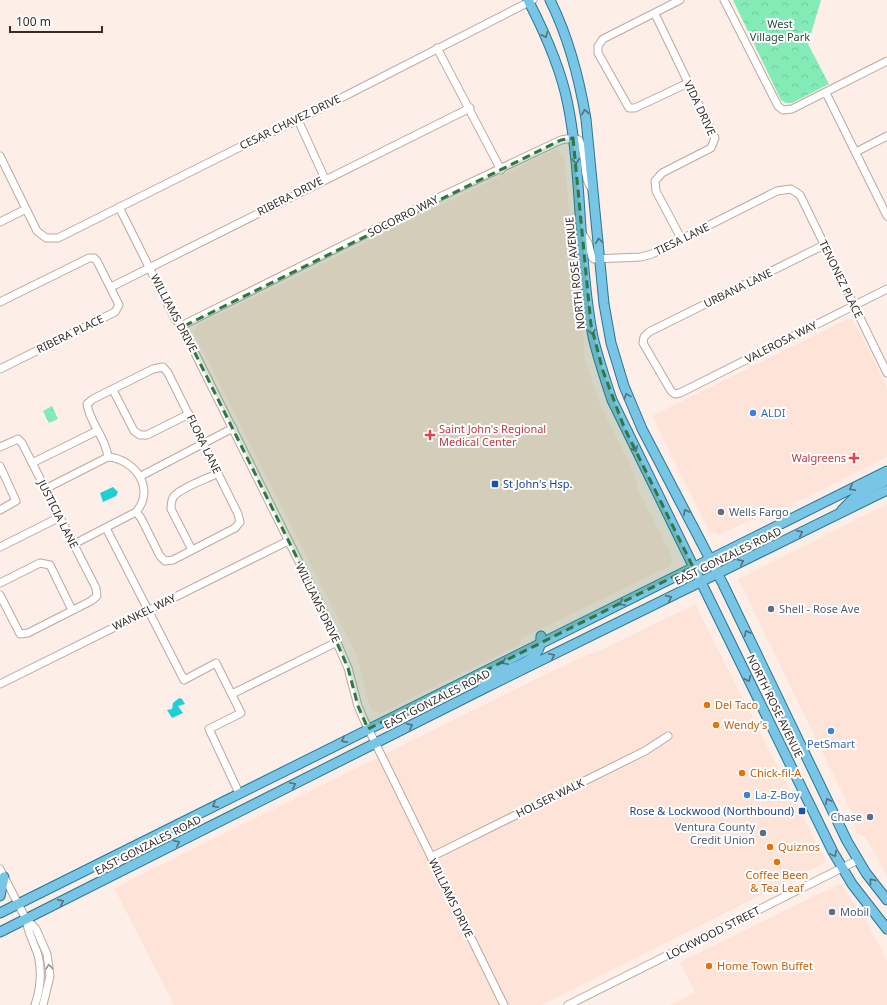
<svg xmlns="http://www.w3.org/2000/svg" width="887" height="1005" font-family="'Noto Sans',sans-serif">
<defs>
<pattern id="park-crowns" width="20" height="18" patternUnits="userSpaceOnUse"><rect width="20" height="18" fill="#83ecb6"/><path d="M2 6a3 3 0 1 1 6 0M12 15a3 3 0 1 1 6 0" fill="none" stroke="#72cb9c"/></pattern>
</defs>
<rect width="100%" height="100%" fill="#fdeee8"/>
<g fill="#fee3d9">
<path d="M555 149 564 155 579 314 584 340V356L599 402 632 468 638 489 673 558 670 566 522 638 520 644 381 713 372 710 367 698 358 658 194 333 198 325Z"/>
<path d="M847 319H852L869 350 887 388V457L781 510 761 515 719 535 709 531 652 416Z"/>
<path d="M887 504V876L865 837 856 833 853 815 738 579Z"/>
<path d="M695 604 826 862 542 1005H174L114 888 587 654 595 653Z"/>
<path d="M837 885 842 886 868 924 887 961V1005H670L695 993 680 962Z"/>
</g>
<g fill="url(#park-crowns)">
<path d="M733 0H821L808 44 829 84 792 103H786L781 100Z"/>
<path d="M52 406 58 419 49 423 43 411Z"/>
</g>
<g fill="#20cfd5">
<path d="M113 487 118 492 116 496 103 502 100 493Z"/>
<path d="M179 698 182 699 185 704 178 706 183 713 172 718 167 710 172 709 173 703Z"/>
</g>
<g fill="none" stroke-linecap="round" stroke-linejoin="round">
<defs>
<g id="minor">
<path d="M680 0 603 39 598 46V53L629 108H635L688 83"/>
<path d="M724 0 778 106 783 110 792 109 887 61"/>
<path d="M655 14 715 138 711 148 662 173 655 181 656 191 682 240"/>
<path d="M437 48 501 170"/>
<path d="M826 93 887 216"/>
<path d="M298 120 325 179"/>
<path d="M856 152 887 136"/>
<path d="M0 156 37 231 46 238H58L242 146 298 120 533 0"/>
<path d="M119 207 175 319 182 327 319 602 348 668 358 706 364 720 504 1005"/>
<path d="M0 222 26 209"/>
<path d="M582 233 588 243 592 257 594 259 641 257 652 254 777 191 791 189 800 195 887 373"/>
<path d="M824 245 649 332 644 337 643 343 671 391 675 394 680 393 887 289"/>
<path d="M111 287 470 108"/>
<path d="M0 302 89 258H94L97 261 119 305 115 312 0 369"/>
<path d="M182 327 187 323 442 196 561 140 573 138 579 140C588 156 581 177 593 190"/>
<path d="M113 390 134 431 140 435H147L189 414"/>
<path d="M0 447 18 439 22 443 96 588 97 596 91 601 28 633 20 634 0 595"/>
<path d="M108 457C106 438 90 424 87 404L93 399 153 369 163 367 168 373 174 385 238 514 240 522 235 528 173 560 165 561 160 556 141 518 136 512"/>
<path d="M32 463 97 431"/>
<path d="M0 466 16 501 0 510"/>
<path d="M141 476 233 428"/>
<path d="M45 489 108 457C135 459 156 489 136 512L74 544"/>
<path d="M106 528 184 680 216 663 241 713 209 729 239 793"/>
<path d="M0 547 60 517"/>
<path d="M192 550 171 509C171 505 171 500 174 496 182 487 207 479 218 473"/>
<path d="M0 583 40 563 50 565 72 610"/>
<path d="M0 684 288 541"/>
<path d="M232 694 337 642"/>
<path d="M431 857 645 751 668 736"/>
<path d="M0 869 26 919 36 929 47 954 50 976 43 1005"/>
<path d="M26 920C28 933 34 943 38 955 42 971 40 990 35 1005"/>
<path d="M568 1005 858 860"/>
</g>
<g id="major">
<path d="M528 0C545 33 561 68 568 105 583 181 578 260 593 337 598 358 605 379 612 400L833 852 852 884 887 929"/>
<path d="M550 0C569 38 579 77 586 119L604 304 611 343 624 386 642 429 723 584 847 841 866 873 887 900"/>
<path d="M842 510 856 496 887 480"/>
<path d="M481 690C483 687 485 682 488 680 506 664 542 668 541 636"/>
<path d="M0 896 4 877"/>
<path d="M0 913 887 471"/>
<path d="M0 932 481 690 887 490"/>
</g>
</defs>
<use href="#minor" stroke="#bfa79e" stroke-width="9"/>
<use href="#major" stroke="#277798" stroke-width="11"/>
<use href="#minor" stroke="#fff" stroke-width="7"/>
<use href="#major" stroke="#79c5e5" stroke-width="9"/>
</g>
<defs><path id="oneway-chevron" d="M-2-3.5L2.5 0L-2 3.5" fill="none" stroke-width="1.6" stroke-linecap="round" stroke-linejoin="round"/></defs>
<g stroke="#54717d">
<use href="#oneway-chevron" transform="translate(545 35) rotate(65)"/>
<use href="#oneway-chevron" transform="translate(585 112) rotate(-100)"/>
<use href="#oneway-chevron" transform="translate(576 161) rotate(83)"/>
<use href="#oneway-chevron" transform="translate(599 241) rotate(-97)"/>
<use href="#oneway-chevron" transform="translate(592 332) rotate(79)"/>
<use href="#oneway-chevron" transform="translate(627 396) rotate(-110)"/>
<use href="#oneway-chevron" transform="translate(635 449) rotate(64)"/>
<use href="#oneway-chevron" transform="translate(852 488) rotate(154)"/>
<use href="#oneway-chevron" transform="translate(686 512) rotate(-117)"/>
<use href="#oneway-chevron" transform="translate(800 533) rotate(-26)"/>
<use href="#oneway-chevron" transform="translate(741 562) rotate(-26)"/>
<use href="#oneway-chevron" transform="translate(669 598) rotate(-27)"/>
<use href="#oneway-chevron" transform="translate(622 603) rotate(153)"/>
<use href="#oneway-chevron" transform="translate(747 633) rotate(-116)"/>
<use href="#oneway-chevron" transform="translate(552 656) rotate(-26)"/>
<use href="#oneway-chevron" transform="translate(505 662) rotate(154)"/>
<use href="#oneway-chevron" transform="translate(748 679) rotate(65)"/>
<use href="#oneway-chevron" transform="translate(410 726) rotate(-27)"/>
<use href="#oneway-chevron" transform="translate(344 740) rotate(153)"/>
<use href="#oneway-chevron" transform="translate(293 785) rotate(-27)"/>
<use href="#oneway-chevron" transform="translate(828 801) rotate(-116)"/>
<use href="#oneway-chevron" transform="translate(215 805) rotate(153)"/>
<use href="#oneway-chevron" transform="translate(177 843) rotate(-27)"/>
<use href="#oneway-chevron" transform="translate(834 854) rotate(62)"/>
<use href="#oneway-chevron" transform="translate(872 881) rotate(-128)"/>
<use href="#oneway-chevron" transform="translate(61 902) rotate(-27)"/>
</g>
<use stroke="#9a9694" href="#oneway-chevron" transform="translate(49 967) rotate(-96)"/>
<path fill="#2f7743" fill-opacity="0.2" stroke="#2f7743" stroke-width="3" stroke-dasharray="8 5" stroke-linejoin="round" d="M573 138 591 325 603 371 624 427 693 567 368 729 358 706 348 668 319 602 182 327 561 140Z"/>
<g fill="#3f7fe0" stroke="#fff" stroke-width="1.5">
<circle cx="753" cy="413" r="4"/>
<circle cx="831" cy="731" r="4"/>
<circle cx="747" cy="795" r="4"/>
</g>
<g fill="#e0444e" stroke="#fff" stroke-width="1.5">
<path d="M428 429h4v4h4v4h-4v4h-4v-4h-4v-4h4z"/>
<path d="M852 452h4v4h4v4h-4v4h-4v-4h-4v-4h4z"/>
</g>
<g fill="#1a4fb4" stroke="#fff" stroke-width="1.5">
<rect x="491" y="480" width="8" height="8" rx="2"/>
<rect x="798" y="807" width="8" height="8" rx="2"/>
</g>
<g fill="#5c6f8a" stroke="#fff" stroke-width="1.5">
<circle cx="721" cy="512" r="4"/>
<circle cx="771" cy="609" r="4"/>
<circle cx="870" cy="817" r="4"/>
<circle cx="763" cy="833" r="4"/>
<circle cx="832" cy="912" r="4"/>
</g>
<g fill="#e8710a" stroke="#fff" stroke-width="1.5">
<circle cx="707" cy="705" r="4"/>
<circle cx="716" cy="725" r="4"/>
<circle cx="742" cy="773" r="4"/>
<circle cx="770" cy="847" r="4"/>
<circle cx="777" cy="862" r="4"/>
<circle cx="709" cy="966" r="4"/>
</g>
<g text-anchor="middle" stroke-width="4" stroke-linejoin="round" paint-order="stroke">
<g font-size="11" fill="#224f39" stroke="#fff">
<text x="780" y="28">West<tspan x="780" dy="13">Village Park</tspan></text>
</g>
<g font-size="11" fill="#352c28" stroke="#fff">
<text transform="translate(700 108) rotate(65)" y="4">VIDA DRIVE</text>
<text transform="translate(290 122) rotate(-26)" y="4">CESAR CHAVEZ DRIVE</text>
<text transform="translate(290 196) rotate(-27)" y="4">RIBERA DRIVE</text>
<text transform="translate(403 216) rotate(-27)" y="4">SOCORRO WAY</text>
<text transform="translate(682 239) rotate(-26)" y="4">TIESA LANE</text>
<text transform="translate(575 273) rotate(-96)" y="4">NORTH ROSE AVENUE</text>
<text transform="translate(841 279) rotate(64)" y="4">TENONEZ PLACE</text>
<text transform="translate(738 288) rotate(-26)" y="4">URBANA LANE</text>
<text transform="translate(174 313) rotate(62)" y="4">WILLIAMS DRIVE</text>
<text transform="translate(70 334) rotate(-26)" y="4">RIBERA PLACE</text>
<text transform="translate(781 342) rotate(-27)" y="4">VALEROSA WAY</text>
<text transform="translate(204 444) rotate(64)" y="4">FLORA LANE</text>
<text transform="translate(58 514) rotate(63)" y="4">JUSTICIA LANE</text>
<text transform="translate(728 556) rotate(-26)" y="4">EAST GONZALES ROAD</text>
<text transform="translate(318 603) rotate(64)" y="4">WILLIAMS DRIVE</text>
<text transform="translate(144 612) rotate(-26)" y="4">WANKEL WAY</text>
<text transform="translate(437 699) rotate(-27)" y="4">EAST GONZALES ROAD</text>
<text transform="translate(775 706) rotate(64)" y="4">NORTH ROSE AVENUE</text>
<text transform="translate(550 798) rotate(-26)" y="4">HOLSER WALK</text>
<text transform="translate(148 845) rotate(-27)" y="4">EAST GONZALES ROAD</text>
<text transform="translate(451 898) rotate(64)" y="4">WILLIAMS DRIVE</text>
<text transform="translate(713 933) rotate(-27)" y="4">LOCKWOOD STREET</text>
</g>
<g font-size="11" fill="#366cbe" stroke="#fff" text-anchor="start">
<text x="761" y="417">ALDI</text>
<text x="831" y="748" text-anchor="middle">PetSmart</text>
<text x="755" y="799">La-Z-Boy</text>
</g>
<g font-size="11" fill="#be3a42" stroke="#fff" text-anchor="start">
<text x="439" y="433">Saint John's Regional<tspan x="439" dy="13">Medical Center</tspan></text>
<text x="846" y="462" text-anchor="end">Walgreens</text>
</g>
<g font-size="11" fill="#164399" stroke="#fff" text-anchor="start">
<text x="503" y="488">St John's Hsp.</text>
<text x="794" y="815" text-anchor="end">Rose &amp; Lockwood (Northbound)</text>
</g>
<g font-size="11" fill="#4e5e75" stroke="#fff" text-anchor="start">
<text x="729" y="516">Wells Fargo</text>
<text x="779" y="613">Shell - Rose Ave</text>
<text x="862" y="821" text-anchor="end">Chase</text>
<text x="755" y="831" text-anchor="end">Ventura County<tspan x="755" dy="13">Credit Union</tspan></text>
<text x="840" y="916">Mobil</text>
</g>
<g font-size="11" fill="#c56008" stroke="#fff" text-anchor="start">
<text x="715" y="709">Del Taco</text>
<text x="724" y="729">Wendy's</text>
<text x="750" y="777">Chick-fil-A</text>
<text x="778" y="851">Quiznos</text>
<text x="777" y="879" text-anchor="middle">Coffee Been<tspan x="777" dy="13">&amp; Tea Leaf</tspan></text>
<text x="717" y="970">Home Town Buffet</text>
</g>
</g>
<path d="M10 26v6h92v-6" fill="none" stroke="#352c28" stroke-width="2"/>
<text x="16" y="26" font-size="12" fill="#352c28" stroke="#ffffff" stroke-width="3" paint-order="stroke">100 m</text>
</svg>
